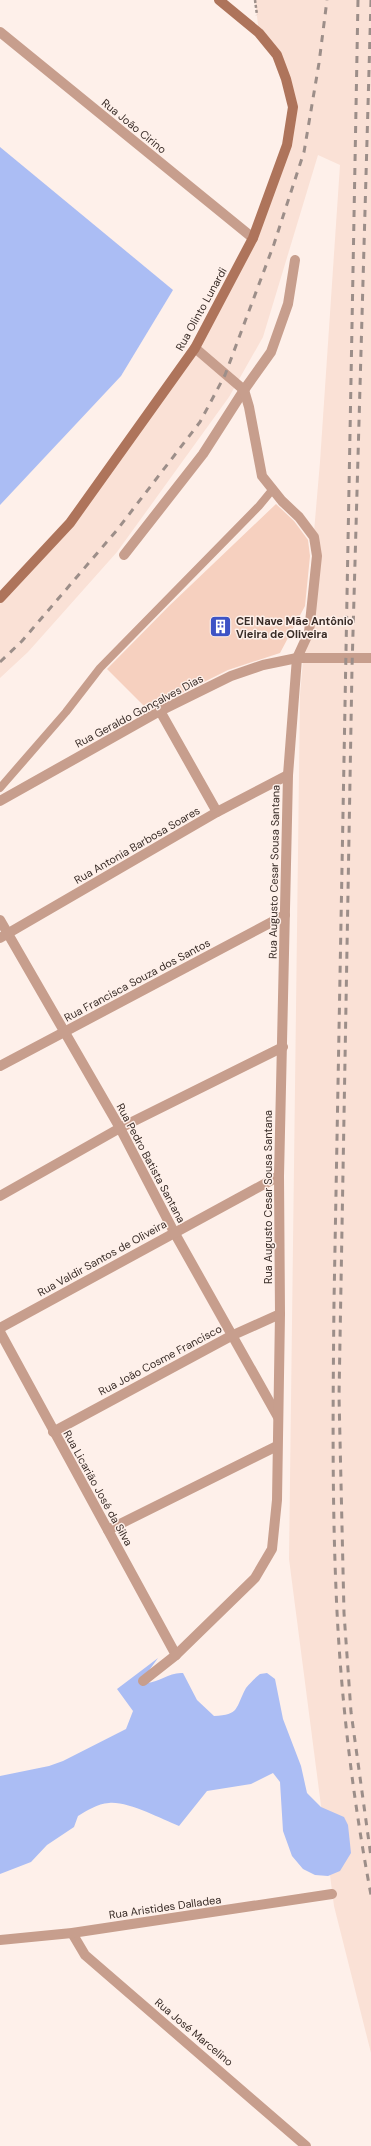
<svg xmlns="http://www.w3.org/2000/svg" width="371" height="2146" font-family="'DM Sans',sans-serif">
<rect width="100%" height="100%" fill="#fef0ea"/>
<path fill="#fae1d6" d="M255 0H371V2053L334 1906 289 1559 300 695 320 462 340 165 318 155 263 337 229 397 117 552 28 652 0 678V598L70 523 195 348 253 238 287 145 293 107 286 79 259 33Z"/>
<g fill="#abbdf4">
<path d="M0 147 173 290 121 376 0 505Z"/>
<path d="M158 1658 145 1676 147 1683C160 1682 169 1672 183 1673L197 1700 214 1716C240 1715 235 1708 246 1688 250 1683 255 1678 260 1674L267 1673 275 1679 283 1719 301 1766 307 1793 321 1807 344 1817 348 1825 351 1853 340 1871 328 1876 315 1875 303 1869 292 1856 283 1831 280 1782 273 1773 251 1784 207 1791 179 1826C161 1819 128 1801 109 1803 97 1804 88 1810 78 1816L74 1827 47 1845 31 1862 0 1874V1776L49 1766 63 1761 126 1729 133 1711 117 1689Z"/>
</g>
<path fill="#f6d0bf" d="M276 504 294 521 308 540 310 556 305 606 280 653 228 670 148 710 107 669 169 606Z"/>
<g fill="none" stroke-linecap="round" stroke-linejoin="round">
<path stroke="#9e908b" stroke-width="2.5" stroke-dasharray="3 2" stroke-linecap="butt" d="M255 0 257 15"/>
<path stroke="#c79e8d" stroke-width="8" d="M0 788 66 712 100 668 259 506 273 489"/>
<g stroke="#c79e8d" stroke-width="10">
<path d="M0 32 253 238"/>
<path d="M124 555 203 454 244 390 271 352 288 304 295 260"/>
<path d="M160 711 217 812"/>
<path d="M0 801 160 711 231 676 263 665 297 658H371"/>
<path d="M0 920 120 1128 174 1232 278 1417"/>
<path d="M0 938 217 812 288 775"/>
<path d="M0 1066 285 915"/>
<path d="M0 1196 120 1128 283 1047"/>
<path d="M0 1328 279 1176"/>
<path d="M0 1332 176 1655"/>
<path d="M53 1432 231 1336 280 1314"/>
<path d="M108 1530 277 1446"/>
<path d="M143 1681 176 1655 255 1578 272 1549 277 1500 280 1314 279 1176 288 775 297 658 309 632 317 556 314 537 299 517 282 501 262 476 249 407 244 390 195 348"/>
<path d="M72 1933 85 1955 306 2146"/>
<path d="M0 1940 72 1933 332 1894"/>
</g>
<path stroke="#ae745b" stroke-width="10" d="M0 598 70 523 195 348 253 238 287 145 293 107 286 79 277 55 259 33 219 0"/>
<g stroke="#9c8e89" stroke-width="3" stroke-dasharray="7 7" stroke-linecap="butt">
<path d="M358 0 334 1302C333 1398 332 1494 336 1589 340 1692 352 1794 371 1895"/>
<path d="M371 0 352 668 339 1396 344 1613 351 1712 371 1857"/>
<path d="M0 662 22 641 117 530 200 422 225 375 274 244 304 152 319 63 327 0"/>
</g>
</g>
<defs>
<symbol id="building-square" viewBox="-11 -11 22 22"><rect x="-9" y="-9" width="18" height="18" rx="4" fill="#3d53c5" stroke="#fef0ea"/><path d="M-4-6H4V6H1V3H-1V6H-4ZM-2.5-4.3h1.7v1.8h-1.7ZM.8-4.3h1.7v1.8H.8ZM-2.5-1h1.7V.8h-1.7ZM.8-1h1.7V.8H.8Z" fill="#fff"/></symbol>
</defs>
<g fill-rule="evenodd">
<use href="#building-square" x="208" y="614" width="25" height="25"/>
</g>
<g text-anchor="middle" stroke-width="3" stroke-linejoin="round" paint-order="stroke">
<g font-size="11" fill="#392c27" stroke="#fef0ea">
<text transform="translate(134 126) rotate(39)" y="4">Rua João Cirino</text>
<text transform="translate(201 309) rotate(-61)" y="4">Rua Olinto Lunardi</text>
<text transform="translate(139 711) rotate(-28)" y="4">Rua Geraldo Gonçalves Dias</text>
<text transform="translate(137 845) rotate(-30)" y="4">Rua Antonia Barbosa Soares</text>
<text transform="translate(274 872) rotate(-89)" y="4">Rua Augusto Cesar Sousa Santana</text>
<text transform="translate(137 980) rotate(-28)" y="4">Rua Francisca Souza dos Santos</text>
<text transform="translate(151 1163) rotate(62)" y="4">Rua Pedro Batista Santana</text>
<text transform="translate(268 1197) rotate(-90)" y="4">Rua Augusto Cesar Sousa Santana</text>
<text transform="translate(102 1258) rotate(-29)" y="4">Rua Valdir Santos de Oliveira</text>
<text transform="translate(160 1360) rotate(-28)" y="4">Rua João Cosme Francisco</text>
<text transform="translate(98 1488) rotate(61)" y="4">Rua Licarião José da Silva</text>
<text transform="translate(165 1907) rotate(-8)" y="4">Rua Aristides Dalladea</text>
<text transform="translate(194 2032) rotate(40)" y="4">Rua José Marcelino</text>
</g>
<g font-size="11" font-weight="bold" fill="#392c27" stroke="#fef0ea" text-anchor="start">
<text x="236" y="625">CEI Nave Mãe Antônio<tspan x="236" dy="13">Vieira de Oliveira</tspan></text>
</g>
</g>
</svg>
